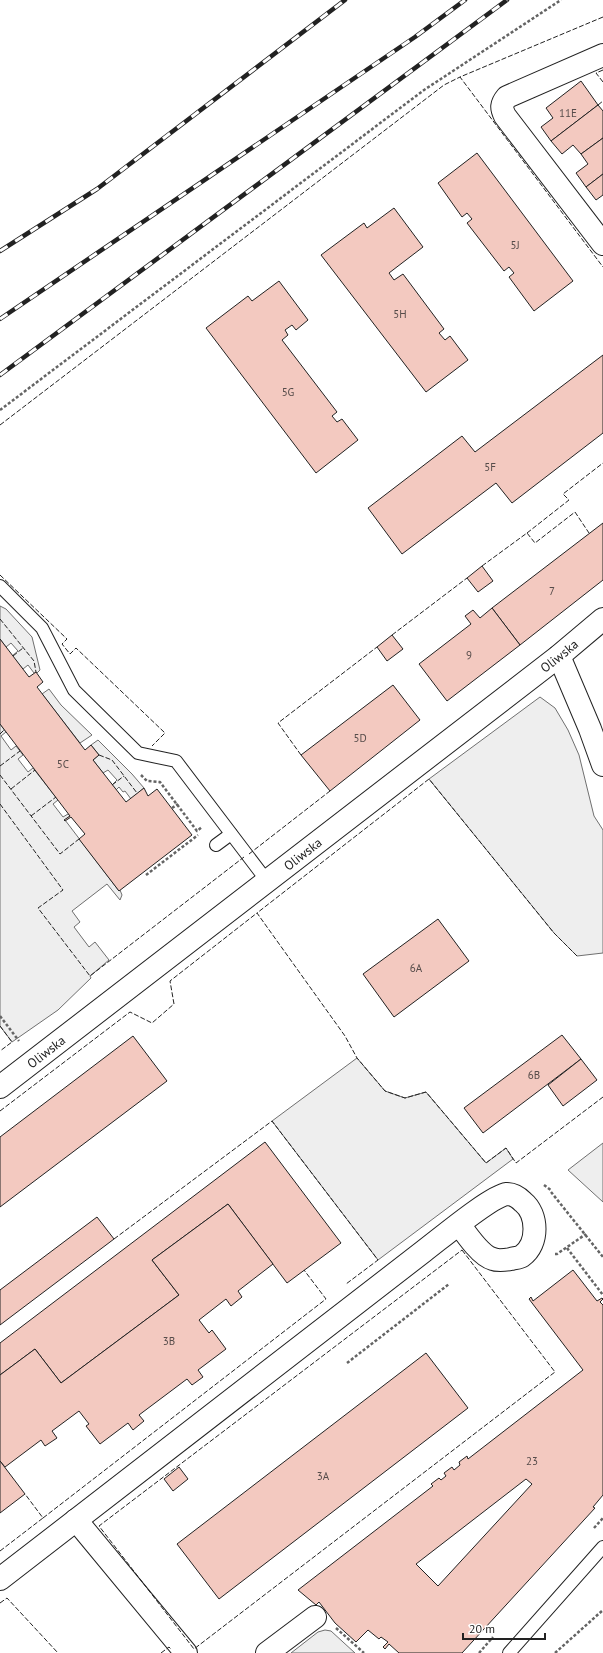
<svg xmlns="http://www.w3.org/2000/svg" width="603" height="1653" font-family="'PT Sans',sans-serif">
<rect width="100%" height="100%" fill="#fff"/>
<g fill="#eee" stroke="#6f6f6f">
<path d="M0 606 6 609 32 637 40 670 37 673H34L28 665 23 669 12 656 18 651 11 643 6 647 0 639Z"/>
<path d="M49 689 61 705 92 735 80 743 42 694Z"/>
<path d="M540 697 555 708 568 730 579 755 594 816 603 830V953L577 956 554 933 429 779Z"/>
<path d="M0 724 6 732 1 736 11 750 16 746 23 755 18 759 28 772 33 768 58 800 53 804 63 817 68 814 70 816 65 820 119 891 120 890 122 895 120 900 107 884 72 911 80 922 74 927 89 947 95 942 109 960 90 976 91 978 58 1010 12 1042 0 1026Z"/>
<path d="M98 740 132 774 144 788 131 799 125 791 123 792 119 787 116 790 112 785 117 780 108 770 103 773 93 760 99 755 91 745Z"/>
<path d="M357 1058 385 1091 405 1098 426 1092 486 1163 506 1148 513 1159 378 1260 272 1121Z"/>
<path d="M603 1143V1202L568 1170Z"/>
<path d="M325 1630 331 1631 355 1653H291L318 1632Z"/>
</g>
<g fill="#f3c9c0" stroke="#222" fill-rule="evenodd">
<path d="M581 81 598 105 551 141 541 127 553 118 546 108Z"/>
<path d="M598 105 603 111V138L581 154 573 145 562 154 551 141Z"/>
<path d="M603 138V174L586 187 576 173 588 164 581 154Z"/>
<path d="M477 153 573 281 534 311 509 277 514 273 509 267 504 271 467 223 472 219 467 213 462 217 438 183Z"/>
<path d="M603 174V195L596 200 586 187Z"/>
<path d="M394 208 423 247 389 273 394 280 403 274 444 329 439 333 445 340 450 336 468 360 426 392 321 255 364 223 367 228Z"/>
<path d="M279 281 308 320 296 330 292 325 285 330 288 335 282 340 337 412 332 416 337 422 342 419 358 440 316 473 206 328 248 296 252 301Z"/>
<path d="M603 355V433L512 503 496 483 402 554 368 508 462 436 475 452Z"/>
<path d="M603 523V580L520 645 492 608Z"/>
<path d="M482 566 493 581 478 592 467 578Z"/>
<path d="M492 608 520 645 447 701 419 664 471 624 465 616 473 610 480 618Z"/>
<path d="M392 635 403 649 387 661 377 647Z"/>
<path d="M0 639 29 677 36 672 43 682 37 687 85 750 91 745 99 755 93 760 126 802 144 788 148 796 157 789 192 835 119 891 79 839 85 834 71 817 65 821 64 820 70 816 0 724Z"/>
<path d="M393 685 420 720 330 791 301 755Z"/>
<path d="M438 919 469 961 394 1017 363 974Z"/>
<path d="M562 1035 581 1059 483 1133 464 1108Z"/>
<path d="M133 1036 167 1081 0 1207V1137Z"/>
<path d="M581 1059 597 1080 563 1106 548 1085Z"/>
<path d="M265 1142 341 1243 287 1283 228 1204 152 1260 179 1295 61 1383 35 1349 0 1375V1343Z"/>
<path d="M228 1204 273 1264 238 1291 242 1297 231 1306 226 1299 199 1320 209 1333 212 1330 226 1349 198 1370 203 1377 192 1385 187 1379 139 1415 144 1421 133 1430 128 1423 100 1444 86 1426 89 1424 79 1411 52 1431 57 1438 45 1446 41 1440 5 1467 0 1461V1375L35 1349 61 1383 179 1295 152 1260Z"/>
<path d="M97 1217 114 1239 0 1325V1290Z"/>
<path d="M573 1270 597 1301 602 1298 603 1299 600 1302 603 1305V1495L593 1507 595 1508 462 1653H399L389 1644 385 1649 383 1647 388 1642 381 1637 379 1639 368 1630 356 1642 335 1623 319 1602 316 1605 298 1590 433 1486 431 1484 439 1478 441 1480 446 1476 444 1473 452 1467 454 1470 460 1465 459 1462 467 1456 468 1459 583 1370 529 1299 531 1297 533 1301ZM526 1479 532 1484 438 1586 416 1564Z"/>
<path d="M426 1353 468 1408 219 1599 177 1544Z"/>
<path d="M0 1461 25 1494 0 1513Z"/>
<path d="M179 1467 188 1479 173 1491 164 1479Z"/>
</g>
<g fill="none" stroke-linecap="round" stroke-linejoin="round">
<defs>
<g id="service">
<path d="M0 586 42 628 74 690 138 753 176 761 267 881"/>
<path d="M216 845 231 834"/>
<path d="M509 1653 603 1547"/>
</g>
<g id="minor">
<path d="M603 55 507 97C501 104 501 108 505 116L603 244"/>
<path d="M559 656 590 729 603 765"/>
<path id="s1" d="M0 1087 559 656 603 619"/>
<path d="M76 1520 186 1653"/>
<path d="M0 1579 424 1251C440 1239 491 1196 507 1194 514 1194 519 1198 523 1202 538 1214 539 1244 522 1256 519 1258 514 1258 511 1259 505 1260 498 1261 493 1259 481 1256 466 1234 459 1224"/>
<path d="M267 1653 315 1617"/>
</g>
</defs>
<use href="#service" stroke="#222" stroke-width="14"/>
<use href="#minor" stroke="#222" stroke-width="24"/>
<g stroke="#646464" stroke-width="2.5" stroke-dasharray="3 2" stroke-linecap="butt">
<path d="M0 410 424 90 561 0"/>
<path d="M141 775 147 781 160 782 197 831 202 827"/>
<path d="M172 808 178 804"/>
<path d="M146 875 198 835"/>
<path d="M0 1016 19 1041"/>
<path d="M544 1185 552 1191"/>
<path d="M551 1192 603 1257"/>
<path d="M567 1248 603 1295"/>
<path d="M555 1254H557L586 1234"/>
<path d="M347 1363 449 1284"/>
<path d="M594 1528 603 1518"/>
<path d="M336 1628 364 1653"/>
<path d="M479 1653 493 1637"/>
<path d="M555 1653 603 1610"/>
</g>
<use href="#service" stroke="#fff" stroke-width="12"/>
<use href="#minor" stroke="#fff" stroke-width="22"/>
<defs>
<g id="rail">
<path d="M0 251 97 189 345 0"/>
<path d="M0 319 415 37 465 0"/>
<path d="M0 375 507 0"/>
</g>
</defs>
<use href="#rail" stroke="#222" stroke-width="4.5"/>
<use href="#rail" stroke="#fff" stroke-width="3" stroke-dasharray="9" stroke-linecap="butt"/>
<g stroke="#222" stroke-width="1" stroke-dasharray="5 2" stroke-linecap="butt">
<path d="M603 17 460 77 603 267"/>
<path d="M603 70 596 73 603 82"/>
<path d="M598 105 603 101"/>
<path d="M0 425 444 85 460 77"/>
<path d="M527 533 569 500 563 494 603 463"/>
<path d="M482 566 527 533 535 543 575 512 589 533"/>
<path d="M0 575 67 639 62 644 70 654 76 648 165 733 152 746"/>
<path d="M0 619 34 661 36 672"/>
<path d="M392 635 467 578"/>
<path d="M13 656 23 648"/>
<path d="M0 734 4 730"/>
<path d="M99 755 112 760 137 793"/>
<path d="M301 755 278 723 377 647"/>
<path d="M0 766 20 751"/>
<path d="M0 775 60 854 79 839"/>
<path d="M112 785 124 776"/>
<path d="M11 789 35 770"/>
<path d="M0 804 63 890 38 908 90 976 244 857"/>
<path d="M31 816 56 797"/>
<path d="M249 854 330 791"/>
<path d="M577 956 554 933 429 779 257 913 345 1036 357 1058 385 1091 405 1098 426 1092 486 1163 506 1148 516 1163 603 1097"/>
<path d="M0 1026 12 1042 0 1051"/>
<path d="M0 1111 130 1012 152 1023 174 1004 170 981 257 913"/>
<path d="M114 1239 272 1121 378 1260 346 1284"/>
<path d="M462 1250 555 1372 194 1649 99 1526Z"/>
<path d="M43 1518 326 1299 304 1270"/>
<path d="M0 1551 43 1518 25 1494"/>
<path d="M0 1603 7 1598 58 1653"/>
<path d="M161 1653 169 1647 171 1649"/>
</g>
</g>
<g text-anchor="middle" stroke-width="3" stroke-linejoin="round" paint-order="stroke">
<g font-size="11" fill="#564c4a">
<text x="568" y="117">11E</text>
<text x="515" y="249">5J</text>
<text x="400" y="318">5H</text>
<text x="288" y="396">5G</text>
<text x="490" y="471">5F</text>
<text x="552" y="595">7</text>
<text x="469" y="659">9</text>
<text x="360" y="742">5D</text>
<text x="63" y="768">5C</text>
<text x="416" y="972">6A</text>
<text x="534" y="1079">6B</text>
<text x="169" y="1345">3B</text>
<text x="532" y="1465">23</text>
<text x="323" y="1480">3A</text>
</g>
<g font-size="13" fill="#222" stroke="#fff">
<text dy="5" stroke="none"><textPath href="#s1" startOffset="706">Oliwska</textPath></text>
<text dy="5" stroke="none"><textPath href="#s1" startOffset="382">Oliwska</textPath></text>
<text dy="5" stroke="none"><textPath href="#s1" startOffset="58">Oliwska</textPath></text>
</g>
</g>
<path d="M463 1633v6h82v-6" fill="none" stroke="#222222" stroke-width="2"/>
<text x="469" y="1633" font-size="12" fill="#222222" stroke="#ffffff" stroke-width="3" paint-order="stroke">20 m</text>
</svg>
